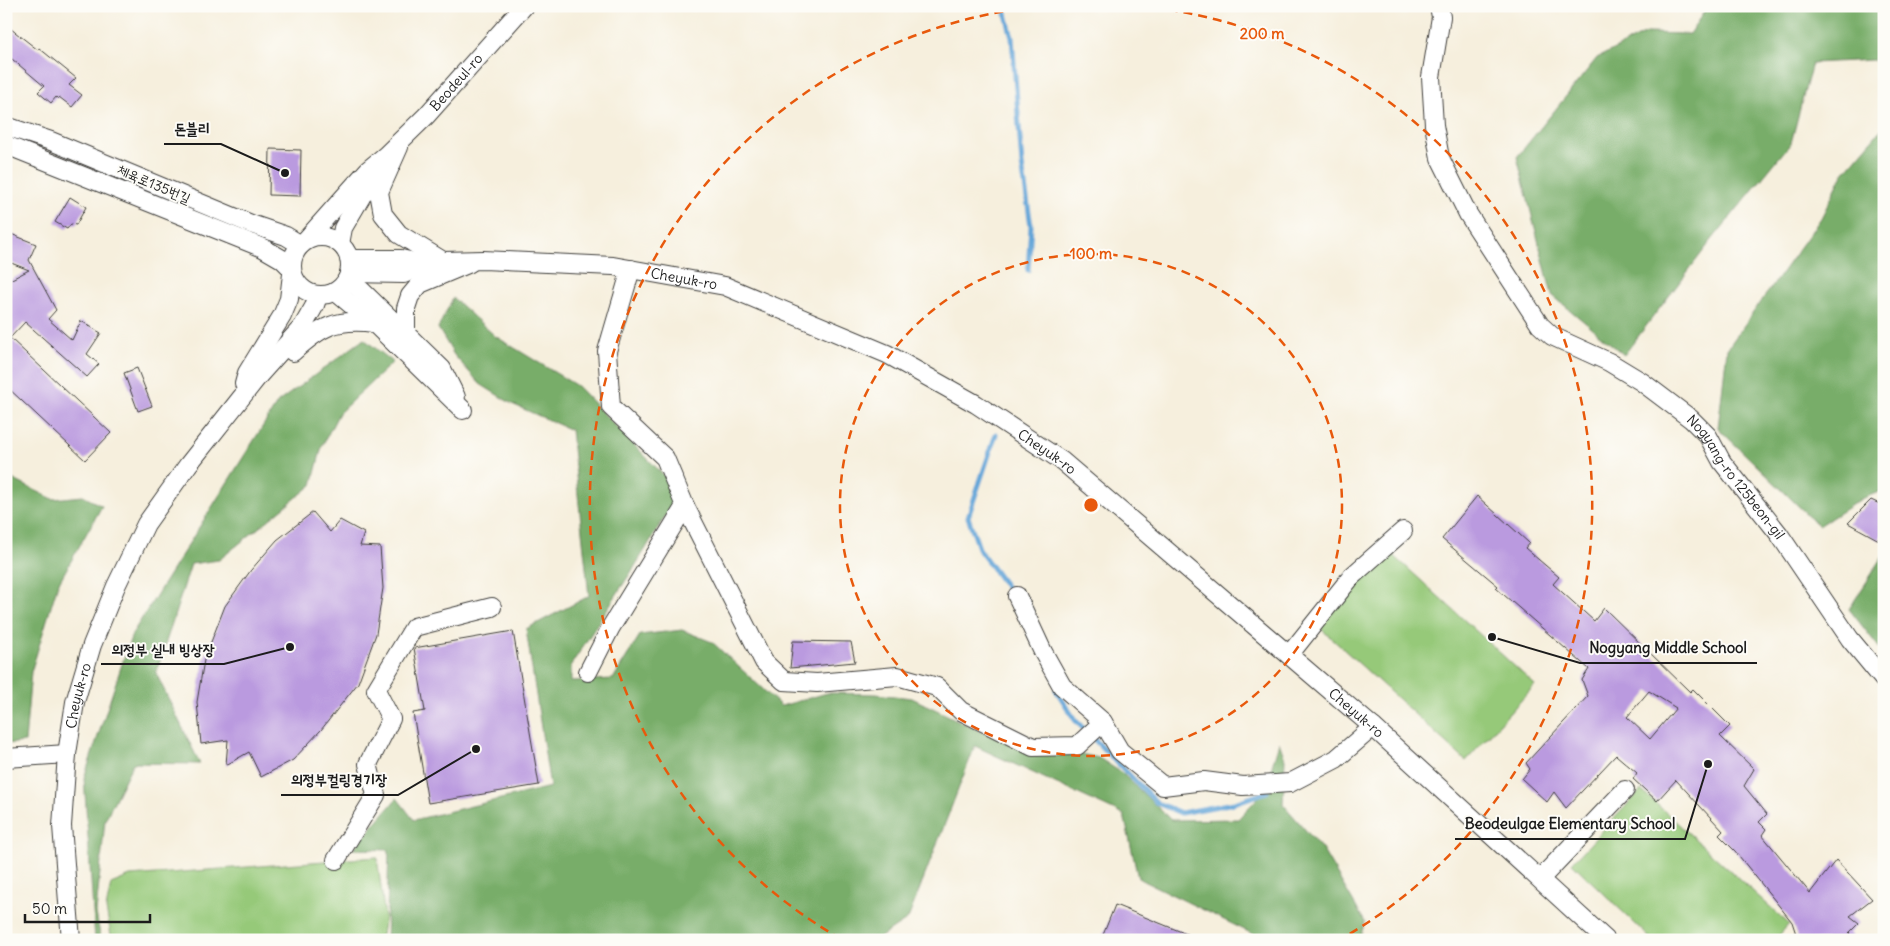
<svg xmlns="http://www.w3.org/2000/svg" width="1890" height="946" font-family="Delius,'Poor Story',sans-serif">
<rect width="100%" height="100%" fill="#fdfcf7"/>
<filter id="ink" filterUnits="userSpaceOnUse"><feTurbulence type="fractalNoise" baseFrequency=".02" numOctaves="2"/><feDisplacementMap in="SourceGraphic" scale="10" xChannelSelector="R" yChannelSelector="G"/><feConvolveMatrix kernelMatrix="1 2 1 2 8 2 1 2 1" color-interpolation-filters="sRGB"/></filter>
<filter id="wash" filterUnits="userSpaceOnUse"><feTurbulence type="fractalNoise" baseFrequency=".0096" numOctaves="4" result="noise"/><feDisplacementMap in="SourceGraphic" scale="20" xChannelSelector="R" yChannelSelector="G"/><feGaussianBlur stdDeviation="1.12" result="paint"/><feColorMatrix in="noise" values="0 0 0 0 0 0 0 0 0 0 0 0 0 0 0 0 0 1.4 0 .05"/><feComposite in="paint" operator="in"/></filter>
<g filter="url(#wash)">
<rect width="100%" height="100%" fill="#f6efdd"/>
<g fill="#96c979" stroke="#59724a">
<path d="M1389 551 1535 685 1466 761 1318 626Z"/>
<path d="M1641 790 1789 924 1775 940H1652L1572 863Z"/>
<path d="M377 857 385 917 381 940H112L106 909 111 884 130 876Z"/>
</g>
<g fill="#78ad69" stroke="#4a6442">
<path d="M1708 6H1884V71L1874 60 1812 63 1791 143 1711 241 1624 355 1552 295 1517 157 1597 58 1646 33 1689 34Z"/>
<path d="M1884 126V490L1861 499 1819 526 1718 428 1727 349 1821 218 1843 174Z"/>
<path d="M453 298 495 336 577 386 680 492 637 563 571 665V681L613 679 640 635 682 630 712 642 781 706 827 693 876 694 912 698 980 731 1099 758 1122 773 1171 820 1238 819 1265 790 1279 742 1285 759 1283 804 1322 849 1365 922 1359 940H1265L1138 878 1124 815 975 746 908 919 876 940H386L389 850 353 849 397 798 414 820 550 787 526 629 589 596 571 430 512 404 480 384 454 355 438 328Z"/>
<path d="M364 339 393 362 339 413 322 446 312 485 219 560 191 564 156 673 200 764 133 763 105 820 96 913 101 940H95L84 778 132 634 278 402Z"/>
<path d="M6 479H12L53 499 83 496 102 506 58 584 31 672 25 742 6 744Z"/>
<path d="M1884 555V654L1849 609Z"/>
</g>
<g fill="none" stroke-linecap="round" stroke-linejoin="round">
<g stroke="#64a5d8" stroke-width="5">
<path d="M1004 6 1012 38 1022 164 1031 226 1028 270"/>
<path d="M996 434 968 517 980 551 1013 596"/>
<path d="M1056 690 1075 720 1157 803 1181 813 1234 803 1267 792"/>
</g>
</g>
<g id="blocks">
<g fill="#ba9adf" fill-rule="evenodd">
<path d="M6 25 38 50 39 48 76 78 69 85 82 95 72 107 59 97 58 99 56 97 51 103 38 92 44 86 6 54Z"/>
<path d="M270 149 301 150 300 196 269 195Z"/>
<path d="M70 197 86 207 76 225 71 224 67 229 55 222Z"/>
<path d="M6 232 36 244 29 260 56 310 48 319 72 340 81 321 101 333 87 354 99 364 87 377 25 322 10 338 111 433 85 460 6 386V282L29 270 6 261Z"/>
<path d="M137 368 152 406 138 411 124 373Z"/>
<path d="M1477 496 1529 543 1525 548 1559 577 1553 584 1594 621 1604 608 1690 692 1693 689 1730 726 1720 736 1754 769 1744 786 1767 814 1759 822 1766 829 1762 835 1810 893 1836 860 1872 899 1850 916 1859 923 1849 933 1855 940H1798L1792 922 1735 851 1719 835 1723 831 1676 780 1657 801 1633 779 1637 773 1616 755 1566 808 1554 792 1547 802 1522 779 1530 769 1526 763 1588 696 1582 680 1589 669 1496 588 1498 586 1442 539ZM1649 691 1676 708 1650 739 1627 717Z"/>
<path d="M1871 500 1884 506V532L1879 540 1848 523Z"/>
<path d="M313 512 330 532 340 520 364 533 360 546 380 547 383 588 376 634 358 683 321 730 293 760 261 777 249 752 226 765 228 740 201 744 197 702 204 660 225 606 251 570 277 540Z"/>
<path d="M513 631 539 785 428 803 413 713 425 711 414 648Z"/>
<path d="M793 641 851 642 855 662 790 668Z"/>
<path d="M1115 905 1199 939V940H1101Z"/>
</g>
</g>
</g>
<g filter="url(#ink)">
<use href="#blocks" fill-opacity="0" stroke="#3d3c39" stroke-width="1"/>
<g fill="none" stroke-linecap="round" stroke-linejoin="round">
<defs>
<g id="minor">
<path id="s1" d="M1439 6 1441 17 1431 77 1434 125 1440 158 1468 214 1540 325 1552 336 1609 362 1642 382 1691 419 1708 436 1722 462 1779 534 1850 639 1884 680"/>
<path d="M6 126 51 141 251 224 286 236 301 245"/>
<path d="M6 145 263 248 282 259 292 269"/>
<path d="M399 147 379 192 383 214 399 234 443 261"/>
<circle cx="321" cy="266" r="29"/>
<path id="s2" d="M304 242 368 170 386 155 426 116 524 6"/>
<path d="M340 244 343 228 377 170"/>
<path d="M349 259H401L423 264"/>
<path id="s3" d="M349 273 404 274 423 264 443 261 483 260 613 266 725 286 887 354 976 404 1062 461 1373 727 1606 940"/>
<path d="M347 279 361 290 442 369 456 397"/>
<path d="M336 292 372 322"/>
<path d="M406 335V308L410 296 420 284 470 263"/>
<path d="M293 352C321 327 335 318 374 323L463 410"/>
<path d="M244 384 247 373 282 316 289 299 292 274"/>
<path d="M685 506 764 662 784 681 817 683 897 676 937 687 961 711 1033 747 1077 746 1103 722"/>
<path d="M1017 596 1043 652 1062 686 1103 722 1120 751 1163 786 1204 781 1243 786 1290 783 1336 759 1373 727"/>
<path d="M1289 655 1352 576 1403 531"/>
<path d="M588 672 611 627 685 506 665 458 611 407 607 351 631 269"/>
<path d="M6 758 67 754"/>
<path d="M336 860 376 795 368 764 391 719 376 690 414 627 492 607"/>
<path d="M1540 879 1625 790"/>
<path id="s4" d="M71 940 62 826 67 754 75 702 92 645 116 586 146 524 188 465 260 374 303 326 315 305 318 296"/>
</g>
</defs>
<use href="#minor" stroke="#3d3c39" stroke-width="20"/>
<use href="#minor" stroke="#fff" stroke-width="18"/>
</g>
</g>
<g fill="none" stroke="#e8590c" stroke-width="2.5" stroke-dasharray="9 6">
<circle cx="1091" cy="505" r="251"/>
<path d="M841 939A501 501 0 0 1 1043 6M1139 6A501 501 0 0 1 1341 939"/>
</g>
<g text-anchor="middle" stroke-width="4" stroke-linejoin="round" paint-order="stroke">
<g font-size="14" fill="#1c1c1c" stroke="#fdfcf7">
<text dy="5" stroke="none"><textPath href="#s2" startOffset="221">Beodeul-ro</textPath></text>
<text transform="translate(154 184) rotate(23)" y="5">체육로135번길</text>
<text dy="5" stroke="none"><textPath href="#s3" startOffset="339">Cheyuk-ro</textPath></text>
<text dy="5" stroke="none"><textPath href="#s3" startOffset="744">Cheyuk-ro</textPath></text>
<text dy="5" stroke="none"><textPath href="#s1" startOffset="601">Nogyang-ro 125beon-gil</textPath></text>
<text dy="5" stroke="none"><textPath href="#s4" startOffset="246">Cheyuk-ro</textPath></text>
<text dy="5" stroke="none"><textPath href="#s3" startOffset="1149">Cheyuk-ro</textPath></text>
</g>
</g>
<circle cx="1091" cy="505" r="8" fill="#e8590c" stroke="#fdfcf7" stroke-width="2.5"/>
<g font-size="15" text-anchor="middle" font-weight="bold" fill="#e8590c" stroke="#fdfcf7" stroke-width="4" stroke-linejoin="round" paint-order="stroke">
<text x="1262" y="39">200 m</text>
<text x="1091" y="259">100 m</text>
</g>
<path fill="none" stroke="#1c1c1c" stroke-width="2" d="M285 173L221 144H164M1492 637L1580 663H1757M290 647L224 664H101M476 749L398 795H281M1708 764L1685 839H1455"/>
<g fill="#1c1c1c" stroke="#fdfcf7" stroke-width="2">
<circle cx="285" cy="173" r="5"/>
<circle cx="1492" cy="637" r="5"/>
<circle cx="290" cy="647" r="5"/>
<circle cx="476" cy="749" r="5"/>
<circle cx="1708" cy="764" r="5"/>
</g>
<g font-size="15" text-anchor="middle" font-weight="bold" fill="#1c1c1c" stroke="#fdfcf7" stroke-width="4" stroke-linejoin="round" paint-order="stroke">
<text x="192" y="134">돈블리</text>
<text x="1668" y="653">Nogyang Middle School</text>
<text x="163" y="655">의정부 실내 빙상장</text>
<text x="339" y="785">의정부컬링경기장</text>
<text x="1570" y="829">Beodeulgae Elementary School</text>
</g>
<rect width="1890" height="946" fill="none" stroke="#fdfcf7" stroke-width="25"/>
<path d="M25 914v8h125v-8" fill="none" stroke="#1c1c1c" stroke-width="2.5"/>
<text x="32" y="914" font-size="15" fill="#1c1c1c" stroke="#fdfcf7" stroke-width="4" paint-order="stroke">50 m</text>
</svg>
